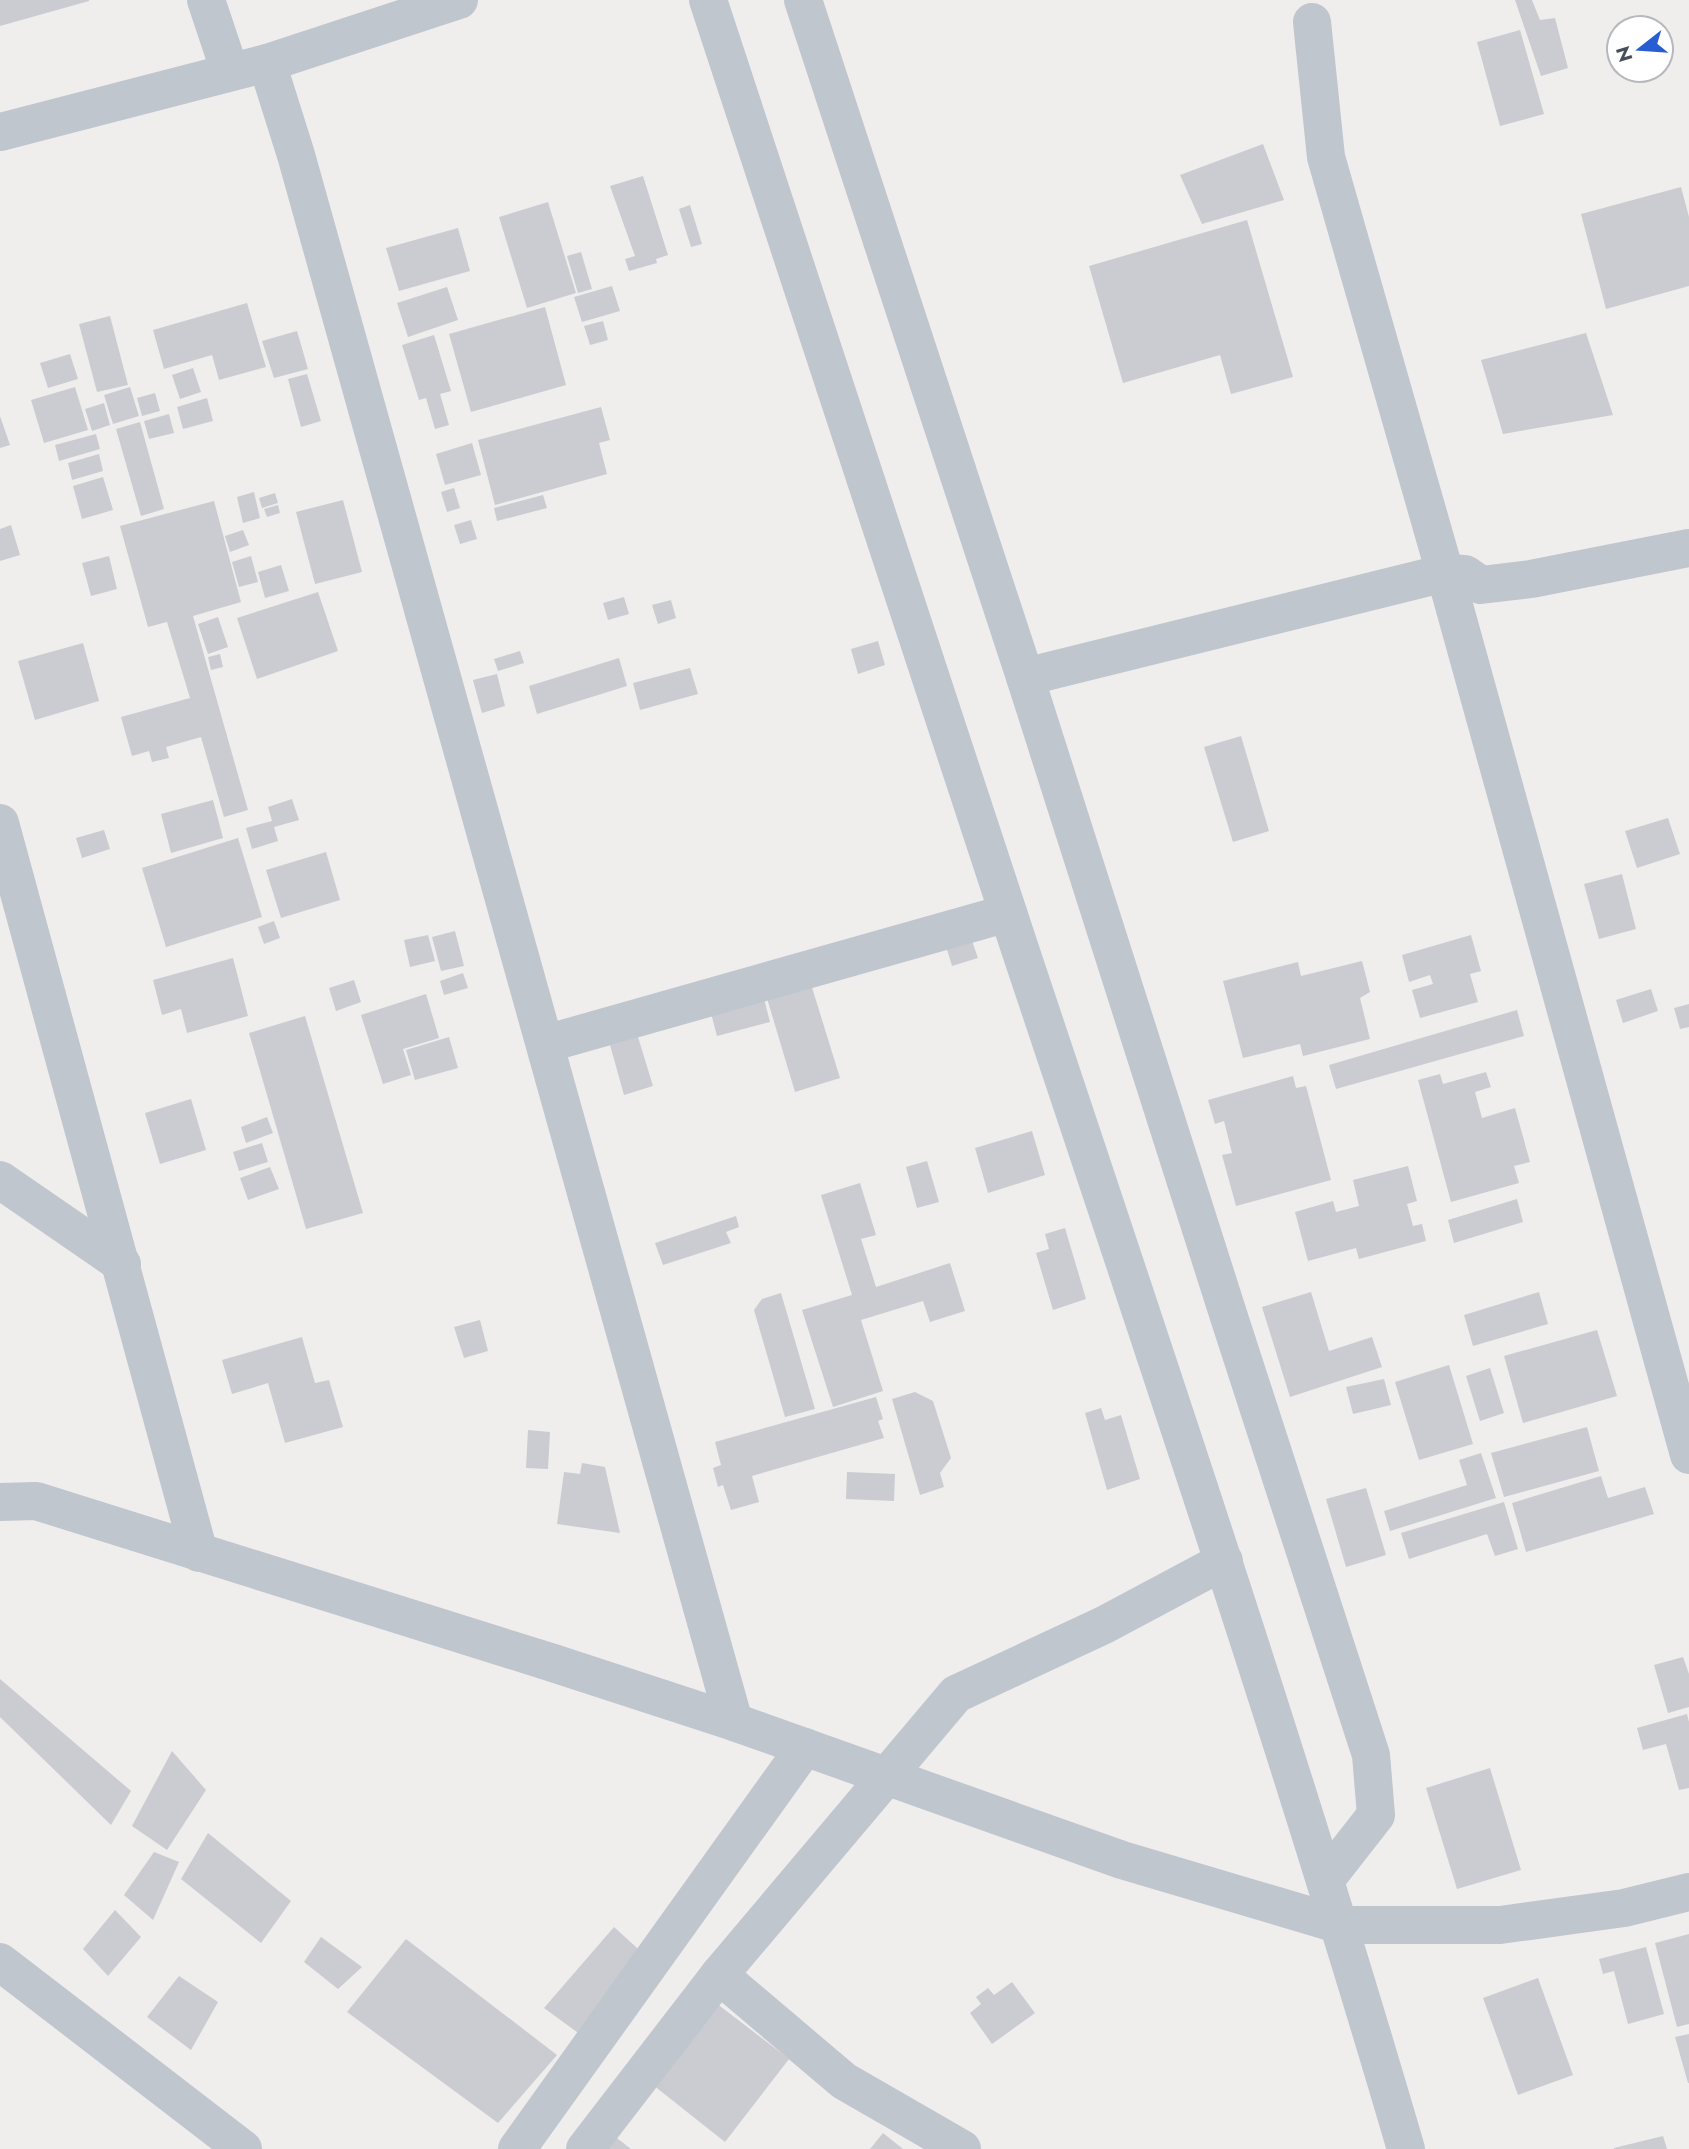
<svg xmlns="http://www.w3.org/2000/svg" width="1689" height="2149" font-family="Jost,sans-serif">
<rect width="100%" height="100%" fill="#f0eded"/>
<g fill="#caccd2">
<path d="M0 0H89V1L0 26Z"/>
<path d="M1515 0H1532L1540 20 1555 18 1568 68 1541 76Z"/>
<path d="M1520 30 1544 114 1500 126 1477 42Z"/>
<path d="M1263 144 1284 200 1202 224 1180 175Z"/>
<path d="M643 176 668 255 656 259 657 263 629 271 625 259 635 256 610 186Z"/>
<path d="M1681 187 1689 217V286L1606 309 1581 214Z"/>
<path d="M548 202 576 293 527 308 499 217Z"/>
<path d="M690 205 702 244 691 247 679 209Z"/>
<path d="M1247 220 1293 377 1231 394 1220 355 1123 383 1089 266Z"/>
<path d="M458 228 470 271 399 291 386 248Z"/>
<path d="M581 252 592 289 578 293 567 256Z"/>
<path d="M612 286 620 311 582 322 574 297Z"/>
<path d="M447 287 458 320 408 337 397 303Z"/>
<path d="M247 303 266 367 219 380 212 355 164 369 153 330Z"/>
<path d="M545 307 566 385 471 412 449 334Z"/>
<path d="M110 316 128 385 97 392 79 324Z"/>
<path d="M603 321 608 340 590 345 584 326Z"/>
<path d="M297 331 308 369 274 378 262 341Z"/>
<path d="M1586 333 1613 415 1503 434 1481 360Z"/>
<path d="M434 335 451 391 440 394 449 425 435 429 426 398 419 400 402 345Z"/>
<path d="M70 354 78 379 48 388 40 363Z"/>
<path d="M193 368 201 392 180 399 172 375Z"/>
<path d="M307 374 321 421 301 427 288 379Z"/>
<path d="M75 387 88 430 44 443 31 400Z"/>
<path d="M130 387 139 416 113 424 104 395Z"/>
<path d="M155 393 160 411 142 416 137 398Z"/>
<path d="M207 398 213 421 183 429 177 407Z"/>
<path d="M104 403 110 425 92 431 85 409Z"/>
<path d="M601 407 610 440 599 443 607 474 495 505 478 440Z"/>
<path d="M169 414 174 433 149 439 144 421Z"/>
<path d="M0 416 10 445 0 448Z"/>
<path d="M140 422 164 509 141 516 116 429Z"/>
<path d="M96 434 100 449 59 461 55 445Z"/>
<path d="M472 443 481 475 445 485 436 454Z"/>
<path d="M99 454 103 471 72 480 68 463Z"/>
<path d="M103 477 113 510 82 519 73 486Z"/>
<path d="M454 488 460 508 447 512 441 492Z"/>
<path d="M254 492 260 518 243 523 237 497Z"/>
<path d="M275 493 278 503 262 508 259 498Z"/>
<path d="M543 495 547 508 497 521 494 508Z"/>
<path d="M343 500 362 572 315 584 296 512Z"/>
<path d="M214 501 241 602 193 616 248 810 224 817 201 737 166 747 169 758 152 762 149 751 132 756 121 717 190 698 167 622 148 627 120 526Z"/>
<path d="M278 505 280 513 267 517 264 509Z"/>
<path d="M471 520 477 539 460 544 454 525Z"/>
<path d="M11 525 20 555 0 561V529Z"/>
<path d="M243 530 249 545 230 552 225 536Z"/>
<path d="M109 556 117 589 91 596 82 563Z"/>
<path d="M251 556 258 582 239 587 232 562Z"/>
<path d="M281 565 289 591 265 598 258 572Z"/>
<path d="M318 592 338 651 257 679 237 618Z"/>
<path d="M624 597 629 614 608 620 603 603Z"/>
<path d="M671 600 676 618 658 624 652 605Z"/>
<path d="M218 617 228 647 208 654 198 624Z"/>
<path d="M878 641 885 665 858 674 851 649Z"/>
<path d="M83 643 99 701 35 720 18 661Z"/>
<path d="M520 651 524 663 498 671 494 659Z"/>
<path d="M220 654 223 667 211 670 208 657Z"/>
<path d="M619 658 627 686 537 714 529 686Z"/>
<path d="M690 668 698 694 640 710 633 683Z"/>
<path d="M497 674 505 706 482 713 473 680Z"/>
<path d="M1241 736 1269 831 1233 842 1204 747Z"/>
<path d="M292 799 299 820 274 827 278 841 252 849 246 828 272 821 268 807Z"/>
<path d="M213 800 223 838 171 853 161 814Z"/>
<path d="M1668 818 1680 854 1637 868 1625 831Z"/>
<path d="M104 830 110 849 82 858 76 838Z"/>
<path d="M238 838 262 917 166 947 142 868Z"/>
<path d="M326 852 340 900 281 918 266 870Z"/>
<path d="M1622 874 1636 929 1599 939 1584 884Z"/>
<path d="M274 921 280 938 264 944 258 927Z"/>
<path d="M455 931 464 966 441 971 432 937Z"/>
<path d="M428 935 435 961 410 967 404 940Z"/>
<path d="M970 935 978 958 952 966 945 943Z"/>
<path d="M1471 935 1481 971 1470 974 1478 1002 1420 1018 1412 990 1433 984 1430 975 1409 982 1402 955Z"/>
<path d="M233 958 248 1016 187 1033 181 1009 162 1015 153 980Z"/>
<path d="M1362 961 1370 992 1360 998 1370 1039 1303 1056 1300 1044 1243 1058 1223 981 1298 962 1301 976Z"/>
<path d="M463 973 468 988 444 995 440 981Z"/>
<path d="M354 980 361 1002 336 1011 329 988Z"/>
<path d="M810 981 840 1078 795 1092 766 995Z"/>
<path d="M761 987 770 1022 717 1036 708 1002Z"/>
<path d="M1651 989 1658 1011 1623 1023 1616 1000Z"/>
<path d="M426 994 439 1038 403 1049 411 1075 383 1084 361 1015Z"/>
<path d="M1689 1004V1027L1680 1029 1674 1008Z"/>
<path d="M1517 1010 1524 1036 1336 1089 1329 1065Z"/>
<path d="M305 1016 363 1213 306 1229 249 1033Z"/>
<path d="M449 1037 458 1068 415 1080 406 1050Z"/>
<path d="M638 1037 653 1086 624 1095 610 1045Z"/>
<path d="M1486 1072 1491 1087 1475 1092 1482 1118 1515 1108 1530 1162 1514 1166 1519 1183 1451 1202 1418 1080 1440 1074 1443 1084Z"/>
<path d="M1293 1076 1296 1088 1306 1086 1331 1180 1236 1206 1222 1155 1232 1153 1224 1121 1215 1124 1208 1100Z"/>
<path d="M191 1099 206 1150 160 1164 145 1113Z"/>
<path d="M267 1117 273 1133 246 1143 241 1127Z"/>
<path d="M1032 1131 1045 1175 988 1193 975 1148Z"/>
<path d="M262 1143 268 1162 239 1171 233 1152Z"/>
<path d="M927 1161 939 1202 917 1208 906 1167Z"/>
<path d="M1408 1166 1417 1201 1407 1204 1413 1226 1422 1224 1426 1241 1359 1259 1356 1248 1308 1261 1295 1212 1333 1201 1336 1212 1359 1206 1353 1180Z"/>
<path d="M270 1167 279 1189 248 1200 240 1178Z"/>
<path d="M860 1183 876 1235 861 1239 876 1287 950 1263 965 1311 930 1322 923 1301 861 1320 883 1391 833 1407 802 1310 852 1295 821 1195Z"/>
<path d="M1517 1199 1523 1222 1454 1243 1448 1220Z"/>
<path d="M736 1216 739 1227 726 1232 731 1243 663 1265 655 1243Z"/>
<path d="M1065 1228 1086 1299 1053 1310 1036 1253 1049 1249 1045 1234Z"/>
<path d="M1311 1292 1329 1351 1372 1337 1382 1367 1290 1397 1262 1307Z"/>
<path d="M1539 1292 1548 1324 1473 1346 1464 1315Z"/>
<path d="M781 1293 815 1409 785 1417 754 1310 762 1299Z"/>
<path d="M480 1320 488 1351 464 1358 454 1327Z"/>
<path d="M1597 1330 1617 1396 1523 1423 1504 1356Z"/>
<path d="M302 1337 315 1383 329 1380 343 1427 285 1443 268 1383 232 1394 222 1360Z"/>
<path d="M1449 1365 1473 1444 1419 1460 1395 1382Z"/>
<path d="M1490 1368 1504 1413 1480 1421 1466 1376Z"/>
<path d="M1384 1379 1391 1405 1353 1414 1346 1387Z"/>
<path d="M915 1392 933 1401 951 1458 940 1473 944 1487 920 1495 892 1399Z"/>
<path d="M876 1397 883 1419 878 1421 884 1438 752 1476 759 1502 731 1510 723 1485 718 1487 713 1468 721 1465 715 1442Z"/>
<path d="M1101 1408 1105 1420 1121 1415 1140 1479 1107 1490 1085 1413Z"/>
<path d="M1587 1427 1599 1471 1504 1497 1491 1453Z"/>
<path d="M528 1430 550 1432 548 1469 526 1468Z"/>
<path d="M1481 1453 1496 1498 1390 1531 1384 1511 1467 1485 1459 1460Z"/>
<path d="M582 1463 605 1467 620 1533 557 1524 564 1472 580 1474Z"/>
<path d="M847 1472 895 1474 894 1501 846 1499Z"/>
<path d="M1601 1476 1608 1498 1645 1487 1654 1514 1526 1552 1512 1503Z"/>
<path d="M1366 1488 1386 1555 1346 1567 1326 1499Z"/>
<path d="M1504 1502 1518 1549 1495 1556 1487 1534 1409 1559 1401 1533Z"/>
<path d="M1683 1657 1689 1674V1707L1668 1713 1654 1665Z"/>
<path d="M0 1679 131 1791 111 1825 0 1717Z"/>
<path d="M1687 1714 1689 1722V1788L1679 1790 1666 1744 1643 1750 1637 1728Z"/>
<path d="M172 1751 206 1790 167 1850 132 1826Z"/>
<path d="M1490 1768 1521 1870 1457 1889 1426 1788Z"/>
<path d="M208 1833 291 1901 261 1943 181 1879Z"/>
<path d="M154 1852 179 1862 153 1920 124 1895Z"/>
<path d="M115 1910 141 1937 108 1976 83 1949Z"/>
<path d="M614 1927 647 1957 581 2035 544 2008Z"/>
<path d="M1689 1934V2024L1677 2027 1655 1943Z"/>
<path d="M321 1937 362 1967 338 1989 304 1962Z"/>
<path d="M406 1939 557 2055 498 2123 347 2012Z"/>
<path d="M1646 1947 1664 2014 1628 2024 1614 1971 1603 1974 1599 1959Z"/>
<path d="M179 1976 218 2002 191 2050 147 2017Z"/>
<path d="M1538 1978 1573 2075 1518 2095 1483 1998Z"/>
<path d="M1012 1982 1035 2013 992 2044 970 2013 981 2004 976 1997 988 1988 994 1995Z"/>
<path d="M716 2003 789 2059 725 2142 653 2085Z"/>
<path d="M1689 2034V2083H1688L1675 2037Z"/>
<path d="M883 2133 903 2149H870Z"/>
<path d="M613 2135 631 2149H603Z"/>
<path d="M1663 2136 1667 2149H1614V2148Z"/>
</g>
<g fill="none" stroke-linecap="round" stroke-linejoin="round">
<g stroke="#bfc6ce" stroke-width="38">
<path d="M206 0 230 72"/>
<path d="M708 0C812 316 914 633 1020 949 1153 1348 1288 1746 1406 2149"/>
<path d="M803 0 1025 677 1230 1320 1371 1755 1376 1815 1326 1879"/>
<path d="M1312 22 1326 157 1445 573 1689 1455"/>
<path d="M267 63 296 155 734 1722"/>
<path d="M0 132 267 63 459 0"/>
<path d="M1025 677 1445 573 1465 574 1481 585 1531 579 1689 548"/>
<path d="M0 823 199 1553"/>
<path d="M545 1044 1008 913"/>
<path d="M0 1180 122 1264"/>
<path d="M0 1502 36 1501 550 1662 734 1722 1122 1860 1341 1925H1500L1624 1908 1689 1892"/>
<path d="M0 1962 243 2149"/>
<path d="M719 1975 844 2081 962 2149"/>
<path d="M517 2149 805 1747"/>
<path d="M585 2149 719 1975 956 1694 1104 1625 1224 1561"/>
</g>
</g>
<g transform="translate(1640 49) rotate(253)"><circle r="33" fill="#ffffff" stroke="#b5b8bd" stroke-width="2"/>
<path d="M0-5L12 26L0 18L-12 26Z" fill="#265dd1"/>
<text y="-10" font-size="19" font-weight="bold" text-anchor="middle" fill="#474e59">N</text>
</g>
</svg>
